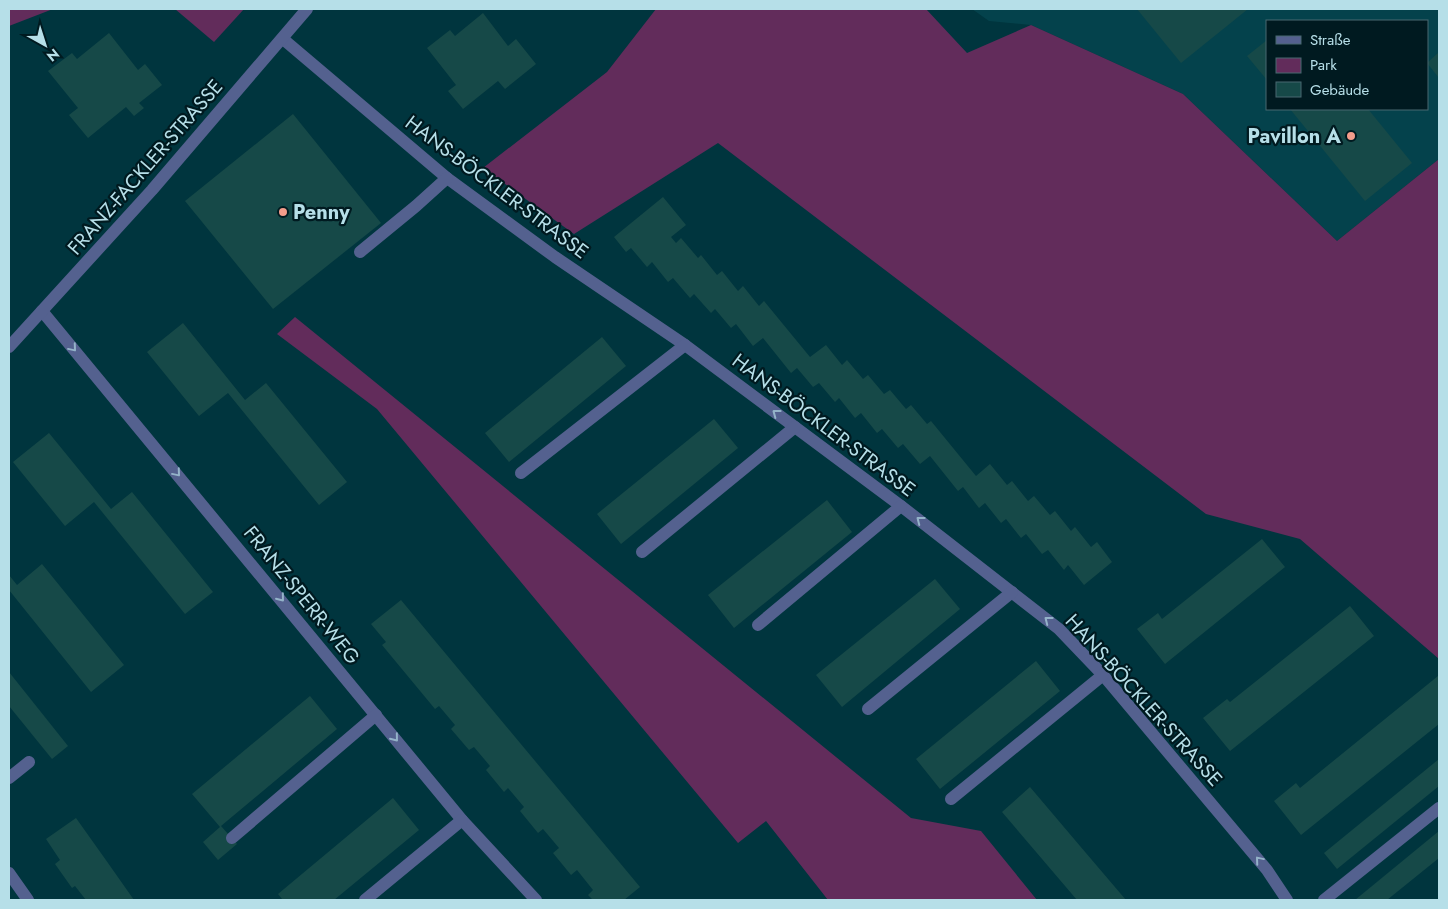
<svg xmlns="http://www.w3.org/2000/svg" width="1448" height="909" font-family="Jost,sans-serif">
<rect width="100%" height="100%" fill="#00353e"/>
<path fill="#04424c" fill-rule="evenodd" d="M972 9H1439V159L1337 241 1183 94 1031 25 989 21ZM1267 21H1427V109H1267Z"/>
<g fill="#622c5b">
<path d="M9 9H53L9 26Z"/>
<path d="M175 9H244L214 42Z"/>
<path d="M656 9H926L967 53 1031 25 1183 94 1337 241 1439 159V659L1300 539 1206 514 718 143 574 234 483 168 607 72Z"/>
<path d="M295 317 911 818 981 831 1037 900H828L766 821 738 843 377 409 277 334Z"/>
</g>
<g fill="#164948">
<path d="M1137 9H1248L1181 63Z"/>
<path d="M483 13 508 46 516 39 536 64 505 89 498 81 463 109 448 91 456 85 427 48 450 30 455 36Z"/>
<path d="M109 33 138 70 145 64 162 85 139 103 144 108 134 116 126 107 88 138 69 115 78 108 48 71 72 53 77 59Z"/>
<path d="M1267 40V80L1247 56Z"/>
<path d="M1439 52V78L1427 63Z"/>
<path d="M1290 109H1368L1412 163 1365 201Z"/>
<path d="M293 114 381 223 273 309 185 201Z"/>
<path d="M663 197 686 225 671 237 676 243 681 238 698 258 701 255 717 275 722 271 738 291 743 286 759 306 764 301 810 357 826 345 842 365 847 360 863 379 868 375 884 394 890 390 906 409 911 405 927 424 931 421 976 476 990 464 1007 485 1012 481 1028 501 1034 496 1050 515 1055 511 1071 531 1075 527 1091 547 1097 542 1112 562 1084 585 1068 565 1064 570 1048 550 1042 554 1026 534 1021 538 1006 519 1001 523 985 503 979 508 963 487 958 491 930 456 920 464 903 444 898 448 882 429 877 433 861 413 855 418 839 398 835 402 819 383 813 387 797 368 791 373 763 338 753 346 736 324 731 328 715 309 711 313 694 294 690 298 673 278 668 282 652 262 647 267 631 248 626 252 614 237Z"/>
<path d="M183 323 245 400 266 383 347 482 319 505 228 393 199 416 147 352Z"/>
<path d="M602 337 626 366 509 462 485 433Z"/>
<path d="M714 419 738 448 621 544 597 514Z"/>
<path d="M49 433 111 509 132 492 213 592 185 614 94 502 65 526 13 462Z"/>
<path d="M827 500 852 532 734 628 708 595Z"/>
<path d="M1262 539 1285 567 1165 664 1137 629 1158 613 1162 619Z"/>
<path d="M42 564 124 665 91 692 9 590V575L17 585Z"/>
<path d="M935 579 960 609 842 707 816 675Z"/>
<path d="M401 600 640 887 624 900H593L588 895 593 890 577 870 571 875 553 853 559 848 543 829 538 833 520 811 524 807 508 788 504 792 486 770 490 766 474 747 469 750 451 729 455 725 439 706 435 709 382 645 386 642 371 624Z"/>
<path d="M1350 606 1374 636 1230 751 1203 718 1227 699 1230 702Z"/>
<path d="M1036 661 1060 691 940 789 916 759Z"/>
<path d="M9 672 68 746 52 759 9 706Z"/>
<path d="M1438 676 1439 678V724L1301 835 1274 801 1296 783 1300 788Z"/>
<path d="M310 696 337 729 221 826 237 844 218 860 203 842 220 827 192 794Z"/>
<path d="M1439 759V786L1337 869 1324 853Z"/>
<path d="M1030 787 1080 846 1126 900H1077L1002 812Z"/>
<path d="M393 798 419 830 334 900H281L282 899 278 894Z"/>
<path d="M76 818 108 863 134 900H86L75 886 72 888 55 864 60 860 46 839Z"/>
<path d="M1439 831V858L1387 900H1355Z"/>
</g>
<g fill="none" stroke-linecap="round" stroke-linejoin="round">
<g stroke="#54618f" stroke-width="12">
<path d="M283 39 447 178 555 257 685 345 901 506 1059 629 1103 675 1267 870 1287 900"/>
<path d="M360 252 416 206 447 178"/>
<path d="M42 311 462 820 536 900"/>
<path d="M9 347 152 190 307 9"/>
<path d="M521 473 685 345"/>
<path d="M642 552 795 427"/>
<path d="M758 625 901 506"/>
<path d="M868 709 1012 592"/>
<path d="M9 778 29 762"/>
<path d="M951 799 1103 675"/>
<path d="M232 838 376 715"/>
<path d="M9 873 28 900"/>
<path d="M365 900 462 820"/>
<path d="M1324 900 1439 808"/>
</g>
</g>
<defs><path id="oneway-chevron" d="M-2-3.5L2.5 0L-2 3.5" fill="none" stroke-width="1.6" stroke-linecap="round" stroke-linejoin="round" transform="scale(1.25)"/></defs>
<g stroke="#94b3c9">
<use href="#oneway-chevron" transform="translate(73 348) rotate(50)"/>
<use href="#oneway-chevron" transform="translate(776 413) rotate(-143)"/>
<use href="#oneway-chevron" transform="translate(177 473) rotate(50)"/>
<use href="#oneway-chevron" transform="translate(920 520) rotate(-142)"/>
<use href="#oneway-chevron" transform="translate(281 598) rotate(51)"/>
<use href="#oneway-chevron" transform="translate(1048 620) rotate(-142)"/>
<use href="#oneway-chevron" transform="translate(395 738) rotate(51)"/>
<use href="#oneway-chevron" transform="translate(1259 860) rotate(-130)"/>
</g>
<g fill="#f49d8b" stroke="#001a20" stroke-width="2">
<circle cx="1351" cy="136" r="5"/>
<circle cx="283" cy="212" r="5"/>
</g>
<g text-anchor="middle" stroke-width="4.5" stroke-linejoin="round" paint-order="stroke">
<g font-size="20" font-weight="bold" fill="#b6dfe8" stroke="#001a20" text-anchor="end">
<text x="1341" y="143">Pavillon A</text>
<text x="293" y="219" text-anchor="start">Penny</text>
</g>
<g font-size="20" fill="#b6dfe8" stroke="#001a20">
<text transform="translate(145 167) rotate(-49)" y="7">FRANZ-FACKLER-STRASSE</text>
<text transform="translate(497 187) rotate(37)" y="7">HANS-BÖCKLER-STRASSE</text>
<text transform="translate(824 425) rotate(37)" y="7">HANS-BÖCKLER-STRASSE</text>
<text transform="translate(302 595) rotate(51)" y="7">FRANZ-SPERR-WEG</text>
<text transform="translate(1144 700) rotate(48)" y="7">HANS-BÖCKLER-STRASSE</text>
</g>
</g>
<rect width="1448" height="909" fill="none" stroke="#b6dfe8" stroke-width="20"/>
<rect x="1266" y="20" width="162" height="90" fill="#001a20" stroke="#496970"/>
<rect x="1276" y="36" width="25" height="8" fill="#54618f" stroke="#496970"/>
<text x="1310" y="45" font-size="15" fill="#b6dfe8">Straße</text>
<rect x="1276" y="58" width="25" height="15" fill="#622c5b" stroke="#496970"/>
<text x="1310" y="70" font-size="15" fill="#b6dfe8">Park</text>
<rect x="1276" y="82" width="25" height="15" fill="#164948" stroke="#496970"/>
<text x="1310" y="95" font-size="15" fill="#b6dfe8">Gebäude</text>
<g transform="translate(45 45) rotate(141)" stroke="#001a20" stroke-width="4" paint-order="stroke">
<path d="M0-4L9 19L0 12L-9 19Z" fill="#b6dfe8"/>
<text y="-8" font-size="14" font-weight="bold" text-anchor="middle" fill="#b6dfe8">N</text>
</g>
</svg>
